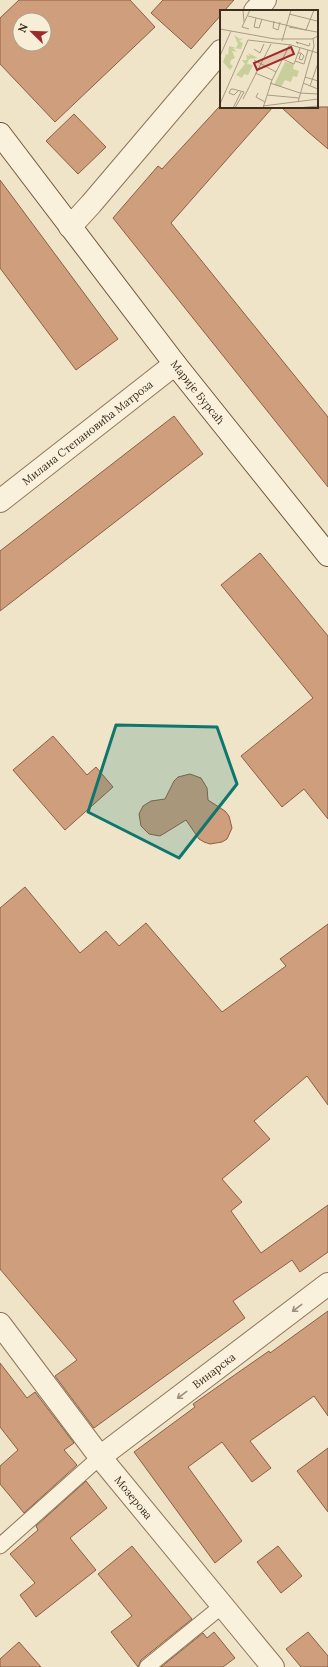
<svg xmlns="http://www.w3.org/2000/svg" width="328" height="1667" font-family="Lora,serif">
<rect width="100%" height="100%" fill="#f0e4c8"/>
<g fill="#cf9f7d" stroke="#8d5f41" fill-rule="evenodd">
<path d="M19 0H130L155 27 55 122 0 64V18ZM20 20H44V44H20Z"/>
<path d="M163 0H234L224 11H221V15L191 49 151 13Z"/>
<path d="M219 107H273L171 223 328 417V487L113 218 158 166 162 169Z"/>
<path d="M281 107H328V149L307 131Z"/>
<path d="M74 114 106 147 78 174 46 141Z"/>
<path d="M0 180 118 339 76 370 0 268Z"/>
<path d="M174 416 203 454 0 611V551Z"/>
<path d="M260 553 328 636V819L304 789 282 807 241 756 313 698 221 585Z"/>
<path d="M53 736 87 775 96 767 113 787 65 830 13 770Z"/>
<path d="M190 774 201 778 207 788 208 800 225 811 229 816 232 828 227 839 222 842 210 844 204 842 199 839 186 820 160 836 149 834 141 826 139 814 143 806 151 801 165 799 174 781 178 777Z"/>
<path d="M25 887 80 953 106 931 119 946 146 923 222 1012 286 966 280 959 328 924V1105L307 1076 254 1121 270 1139 222 1179 242 1202 231 1211 261 1253 328 1205V1252L300 1272 292 1260 233 1301 245 1318 94 1428 55 1376 77 1360 0 1269V908Z"/>
<path d="M328 1311V1416L314 1396 250 1441 271 1468 252 1482 222 1442 188 1467 242 1541 215 1563 134 1452 195 1407 193 1404 269 1351 270 1353Z"/>
<path d="M0 1363 27 1398 35 1392 74 1443 64 1450 77 1465 24 1513 0 1484V1466L18 1450 0 1427Z"/>
<path d="M328 1448V1512L297 1471Z"/>
<path d="M86 1481 107 1508 70 1538 96 1570 36 1617 20 1595 35 1583 10 1554 38 1530 36 1526Z"/>
<path d="M132 1546 192 1619 141 1660 138 1667 111 1632 132 1616 98 1574Z"/>
<path d="M278 1546 302 1576 281 1593 257 1562Z"/>
<path d="M214 1632 235 1658 223 1667H161L203 1633 207 1638Z"/>
<path d="M308 1632 328 1656V1667H301L286 1649Z"/>
<path d="M19 1642 41 1667H0V1659Z"/>
</g>
<g fill="none" stroke-linecap="round" stroke-linejoin="round">
<defs>
<g id="lane">
<path d="M0 1546 100 1457"/>
<path d="M147 1667 222 1606"/>
</g>
<g id="street">
<path d="M255 11 265 0"/>
<path d="M70 227 91 204 221 51"/>
<path id="s1" d="M0 501 175 364"/>
<path id="s2" d="M0 1324 100 1457 273 1667"/>
<path id="s3" d="M100 1457 328 1284"/>
</g>
<g id="secondary">
<path id="s4" d="M0 134 175 364 328 555"/>
</g>
</defs>
<use href="#lane" stroke="#8d765c" stroke-width="17"/>
<use href="#street" stroke="#8d765c" stroke-width="24"/>
<use href="#secondary" stroke="#6f573f" stroke-width="24"/>
<use href="#lane" stroke="#faf1dc" stroke-width="15"/>
<use href="#street" stroke="#faf1dc" stroke-width="22"/>
<use href="#secondary" stroke="#faf1dc" stroke-width="22"/>
</g>
<defs><path id="oneway-shaft" d="M-6 0H5M1.5-3L5.5 0L1.5 3" fill="none" stroke-width="1.6" stroke-linecap="round" stroke-linejoin="round"/></defs>
<g stroke="#9c907e">
<use href="#oneway-shaft" transform="translate(297 1308) rotate(143)"/>
<use href="#oneway-shaft" transform="translate(182 1395) rotate(143)"/>
</g>
<path fill="#0f766e" fill-opacity="0.2" stroke="#0f766e" stroke-width="3" stroke-linejoin="round" d="M116 725 217 727 237 784 179 858 88 812Z"/>
<g text-anchor="middle" stroke-width="3" stroke-linejoin="round" paint-order="stroke">
<g font-size="11" fill="#3d2e20" stroke="#f7eed8">
<text dy="4" stroke="none"><textPath href="#s4" startOffset="325">Марије Бурсаћ</textPath></text>
<text dy="4" stroke="none"><textPath href="#s1" startOffset="111">Милана Степановића Матроза</textPath></text>
<text dy="4" stroke="none"><textPath href="#s3" startOffset="143">Винарска</textPath></text>
<text dy="4" stroke="none"><textPath href="#s2" startOffset="219">Мозерова</textPath></text>
</g>
</g>
<g transform="translate(220 10)">
<rect width="98" height="98" fill="#f0e4c8"/>
<path d="M14 25 20 29 24 28 19 31 23 33 21 39 13 38 17 42 12 41 15 48 11 50 10 54 13 56 10 60 3 52 6 44 8 45 9 36 16 38 18 34ZM28 43 38 48 29 49 27 54 33 55 28 65 24 64 22 68 16 65 25 54 22 50H27L26 45 30 46ZM65 52 74 54 73 59 79 61 77 67 73 66 71 72 65 70 61 77 54 75Z" fill="#c9cf9b"/>
<path fill="none" stroke="#a89b85" stroke-width="1" d="M23 0 24 12M69 4 97 11M28 6 86 20M36 8 34 17 39 18 42 9M54 11 53 18 58 20 60 12M69 17 97 22M0 19 55 29H92L98 26M29 19 22 17 30 0M86 20 94 0M28 30 71 35 98 43M62 31 71 0M78 34 76 32 89 36 90 33M34 39 40 43 44 34M78 43H81L79 49 82 50 84 46 81 43M0 46 11 21M62 49 74 54 80 38M34 50 56 62M75 51 84 54 88 40M35 63 52 70M85 67 98 71M50 73 80 83 98 84M83 73 98 79M90 76 98 53M18 81 14 85 9 83 11 79H13L24 82M38 83 36 87 45 92M47 85 79 88M23 89 51 34M78 92 94 36 93 28M0 94 28 30M43 96 98 89M13 98 21 82M15 98 24 82M43 98 52 70 70 34M77 98 98 96"/>
<path fill="#9e2a2b" fill-opacity="0.15" stroke="#9e2a2b" stroke-width="2" d="M71 37 74 44 37 60 34 53Z"/>
<rect width="98" height="98" fill="none" stroke="#3d2e20" stroke-width="2"/>
</g>
<g transform="translate(32 32) rotate(293)"><circle r="19" fill="#f7eed8" stroke="#ada18e"/>
<path d="M0-3L7 15L0 10L-7 15Z" fill="#9e2a2b"/>
<text y="-6" font-size="11" font-weight="bold" text-anchor="middle" fill="#3d2e20">N</text>
</g>
</svg>
